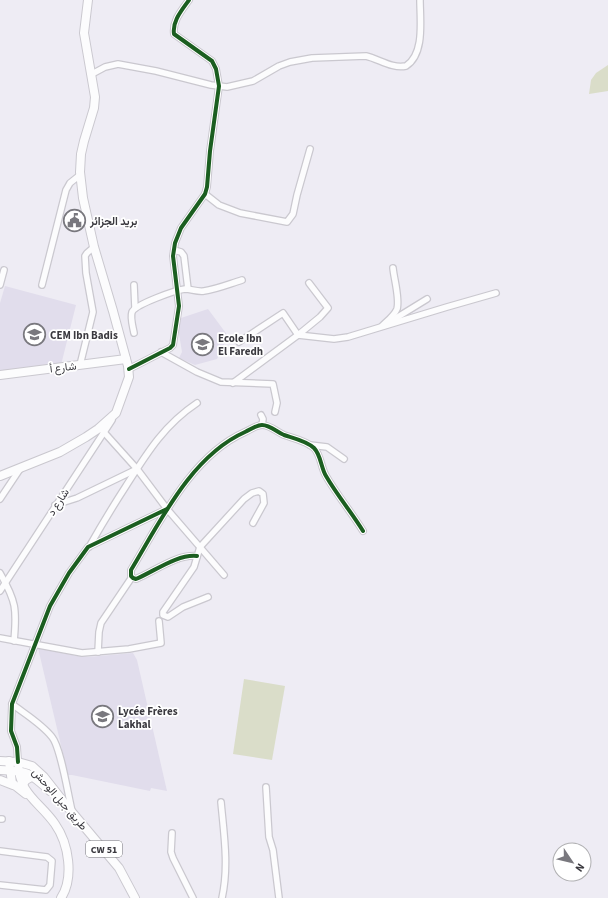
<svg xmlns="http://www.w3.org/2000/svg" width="608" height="898" font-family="'Source Sans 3',Vazirmatn,sans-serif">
<rect width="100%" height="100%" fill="#eeecf4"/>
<g fill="#e1ddec">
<path d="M5 286 76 305 61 365 0 372V303Z"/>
<path d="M208 309 228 336 217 359 195 365 179 358 182 352 178 328 181 318Z"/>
<path d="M38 648 77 656 88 657 133 653 137 660 167 791 151 788 150 791 72 775H68Z"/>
</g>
<g fill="#daddc9">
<path d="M608 65V91L589 94 591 80 596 73Z"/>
<path d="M244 679 285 686 272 760 233 754Z"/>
</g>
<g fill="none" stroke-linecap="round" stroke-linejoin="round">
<defs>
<g id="minor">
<path d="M92 74 105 67 118 64 156 71 211 85 227 87 253 81 279 66 290 62 312 58 366 56C379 59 392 69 406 66 425 54 420 20 420 0"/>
<path d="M205 194 219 205 240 213 287 222 293 214 297 195 310 149"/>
<path d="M174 250 181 252 184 256 188 289"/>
<path d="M0 285 4 270"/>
<path d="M42 285 66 190 70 183 80 175"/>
<path d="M134 285 135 308"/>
<path d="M388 323 427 299"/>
<path d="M382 326C387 321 394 316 397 309 400 299 394 279 393 268"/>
<path d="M134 333C133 327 130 318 132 312 136 304 176 290 185 289 191 289 197 292 204 291 217 289 229 284 242 280"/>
<path d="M239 342 283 313 298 335 334 339 348 337 447 307 496 293"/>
<path d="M161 352 197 372 221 382 273 384 277 403 275 412"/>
<path d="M80 365 93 312 86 273 85 256 87 253 94 247"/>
<path d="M129 369 170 348 173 345 179 306 173 256 175 243 181 228 205 194 207 187 210 151 219 86 216 69 212 61 174 34C172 21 182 10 189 0"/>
<path d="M233 383 298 335 320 317 328 308 309 283"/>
<path d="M261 415 263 419 262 425"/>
<path d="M102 430 137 469 167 509 224 575"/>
<path d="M310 445 327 447 344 459"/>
<path d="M0 499 20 469"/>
<path d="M55 505 77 498 135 470"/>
<path d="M89 547C101 526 113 506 126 486 147 453 164 425 197 403"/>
<path d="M197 556C177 554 155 571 136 579L133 578 131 576V570C160 522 191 456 245 432 250 430 256 425 262 425 270 425 277 432 284 435 293 438 307 441 314 448 321 455 321 468 326 476 337 495 352 513 363 531"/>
<path d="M0 573C16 601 17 609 14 641"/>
<path d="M0 591 112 420"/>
<path d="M208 597 183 607 168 617 163 615V612L194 567 200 547 244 499 252 493 259 491 263 494 264 503 253 523"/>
<path d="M0 638 82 653 129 649 161 643 159 621"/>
<path d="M98 652 99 632 101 623 132 577"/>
<path d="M12 704C25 714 42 724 52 737 61 748 68 795 72 811"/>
<path d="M18 762 17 747 11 731 12 704 50 606 69 573 88 547 167 509"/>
<path d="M266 787 269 837 273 850 279 898"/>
<path d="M221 802C224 835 229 866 222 898"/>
<path d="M0 819H2"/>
<path d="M172 833 171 852 173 858 193 898"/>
<path d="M0 851 47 857 52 861 50 885 46 890 0 885"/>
</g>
<g id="secondary">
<path d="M0 375 126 359"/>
<path d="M0 476 60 452 86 437 98 429 116 413 129 377 128 366 113 311 94 247 83 198 80 172 81 154 84 141 94 108 95 97 84 33 88 0"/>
<path d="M9 761 12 783 26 794"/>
<path d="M18 762C19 795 39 801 55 824 69 844 74 878 61 898"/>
</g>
<g id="primary">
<path d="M0 761 18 762 32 766 44 777 66 805 119 868 135 898"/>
<path d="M0 770C28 771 29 772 50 791"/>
<path d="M0 780 13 785"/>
<path d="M22 785 26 780 33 776"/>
</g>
</defs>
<use href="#minor" stroke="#cac8cf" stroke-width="8"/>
<use href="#secondary" stroke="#cac8cf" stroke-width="10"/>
<use href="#primary" stroke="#cac8cf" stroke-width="10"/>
<use href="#minor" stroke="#fcfcfd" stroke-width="5.5"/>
<use href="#secondary" stroke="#fcfcfd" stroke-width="8"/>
<use href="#primary" stroke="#fcfcfd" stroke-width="8"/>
<defs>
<g id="cycleway">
<path d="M129 369 170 348 173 345 179 306 173 256 175 243 181 228 205 194 207 187 210 151 219 86 216 69 212 61 174 34C172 21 182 10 189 0"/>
<path d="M197 556C177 554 155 571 136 579L133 578 131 576V570C160 522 191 456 245 432 250 430 256 425 262 425 270 425 277 432 284 435 293 438 307 441 314 448 321 455 321 468 326 476 337 495 352 513 363 531"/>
<path d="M18 762 17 747 11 731 12 704 50 606 69 573 88 547 167 509"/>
</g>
</defs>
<use href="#cycleway" stroke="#fff" stroke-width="6"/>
<use href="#cycleway" stroke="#1b5e20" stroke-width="4"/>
</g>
<defs>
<symbol id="civic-ring" viewBox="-11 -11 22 22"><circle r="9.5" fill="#fff" stroke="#79787e" stroke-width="1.5"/><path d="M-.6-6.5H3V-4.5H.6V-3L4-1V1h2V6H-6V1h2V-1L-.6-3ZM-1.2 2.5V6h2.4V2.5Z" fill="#79787e"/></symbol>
<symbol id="school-ring" viewBox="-11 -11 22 22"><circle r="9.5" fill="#fff" stroke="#79787e" stroke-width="1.5"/><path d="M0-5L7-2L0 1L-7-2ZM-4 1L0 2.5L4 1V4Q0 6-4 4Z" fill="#79787e"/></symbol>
</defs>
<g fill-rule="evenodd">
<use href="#civic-ring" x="62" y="208" width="25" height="25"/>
<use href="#school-ring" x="22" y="322" width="25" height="25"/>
<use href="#school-ring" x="190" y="332" width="25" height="25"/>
<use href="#school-ring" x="90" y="704" width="25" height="25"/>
</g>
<g text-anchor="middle" stroke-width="3.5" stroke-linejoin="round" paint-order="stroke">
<rect fill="#fff" stroke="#757479" stroke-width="1" x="86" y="841" width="36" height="16" rx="3"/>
<g font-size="10" font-weight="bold" fill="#3a393f">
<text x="104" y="853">CW 51</text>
</g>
<g font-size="11" font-weight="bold" fill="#3a393f" stroke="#fff" text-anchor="start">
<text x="90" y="225">بريد الجزائر</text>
<text x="50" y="339">CEM Ibn Badis</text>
<text x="218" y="342">Ecole Ibn<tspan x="218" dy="13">El Faredh</tspan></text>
<text x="118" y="715">Lycée Frères<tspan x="118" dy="13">Lakhal</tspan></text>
</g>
<g font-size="11" fill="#3a393f" stroke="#fff">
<text transform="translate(63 367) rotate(-7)" y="4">شارع أ</text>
<text transform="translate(58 502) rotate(-57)" y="4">شارع د</text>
<text transform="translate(60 799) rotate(49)" y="4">طريق جبل الوحش</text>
</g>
</g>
<g transform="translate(572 862) rotate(125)"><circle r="19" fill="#ffffff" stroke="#b0b0b2"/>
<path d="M0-3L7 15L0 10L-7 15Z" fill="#79787e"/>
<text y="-6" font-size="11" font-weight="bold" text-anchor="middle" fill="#3a393f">N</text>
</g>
</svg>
